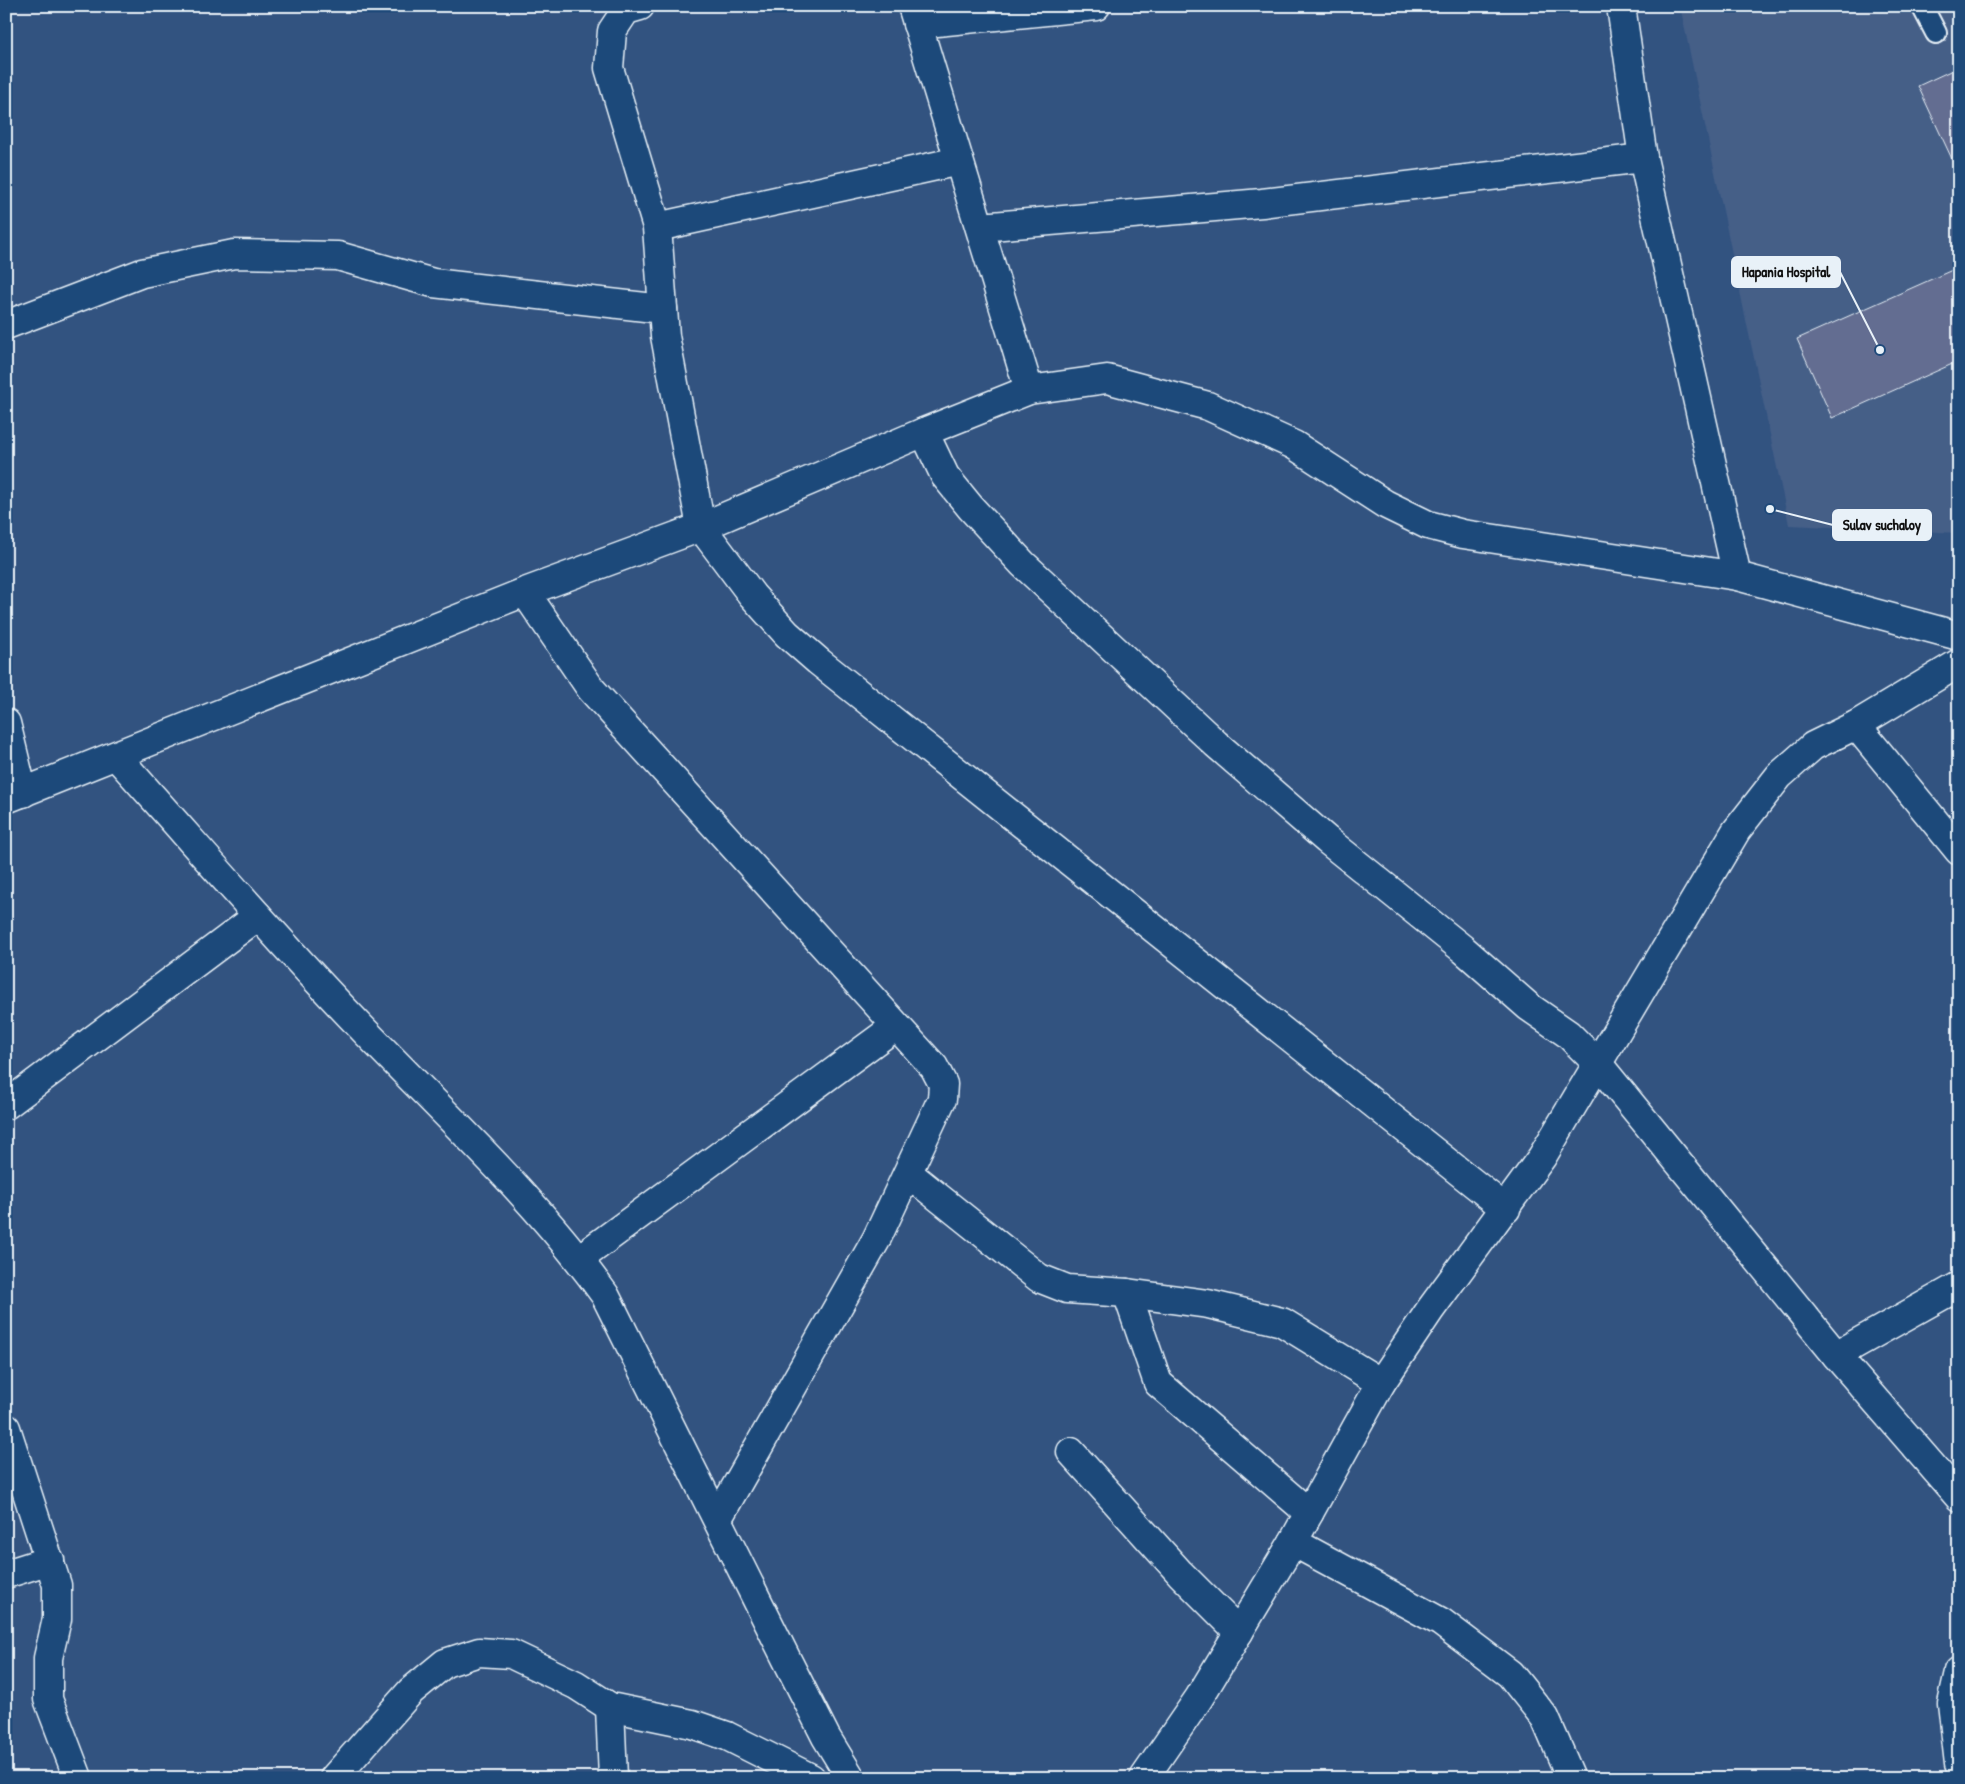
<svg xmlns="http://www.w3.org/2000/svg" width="1965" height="1784" font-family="'Patrick Hand',sans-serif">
<rect width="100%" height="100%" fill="#325380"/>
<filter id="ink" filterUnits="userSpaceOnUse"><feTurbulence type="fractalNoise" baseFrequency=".02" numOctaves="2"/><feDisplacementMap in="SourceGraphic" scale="10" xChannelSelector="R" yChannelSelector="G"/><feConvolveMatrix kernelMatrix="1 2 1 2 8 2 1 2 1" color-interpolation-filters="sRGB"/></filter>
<g filter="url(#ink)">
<path fill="#445e87" d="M1680 6H1959V533L1789 525Z"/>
<g fill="#646d91" stroke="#e8f1f8">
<path d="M1959 67V174L1918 86Z"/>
<path d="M1959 267V361L1832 418 1797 339Z"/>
</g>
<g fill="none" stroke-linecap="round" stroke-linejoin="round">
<defs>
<path id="service" d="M1922 6 1936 33"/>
<g id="minor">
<path d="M640 6 626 10 612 31 609 68 657 227 665 336 701 527 752 595 787 634 818 661 1506 1209"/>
<path d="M912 6 1029 390"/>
<path d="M1621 6 1643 158 1737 576"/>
<path d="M917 24 1096 6"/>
<path d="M657 227 959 161"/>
<path d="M980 227 1262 203 1643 158"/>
<path d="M6 325 142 273 234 254 338 256 433 283 663 309"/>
<path d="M924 432 945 476 971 508 1023 564 1216 744 1327 840 1464 950 1529 1007 1568 1034 1599 1065 1836 1355 1959 1497"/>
<path d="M525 592 591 689 934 1067 943 1084 942 1099 876 1240 718 1518"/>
<path d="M6 723 23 793"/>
<path d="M1856 725 1959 851"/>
<path d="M116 756C197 846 275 938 359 1025 443 1113 534 1196 605 1295L786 1658 826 1737 851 1778"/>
<path d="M6 799 525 592 701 527 924 432 1029 390 1107 379 1208 406 1294 445 1385 504 1428 525 1463 534 1737 576 1959 636"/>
<path d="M6 1105 258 916"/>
<path d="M908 1173 1039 1278 1067 1289 1127 1293 1208 1304 1282 1322 1381 1383"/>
<path d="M579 1259 896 1026"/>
<path d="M1127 1293 1158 1383 1309 1513"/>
<path d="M1836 1355 1959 1286"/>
<path d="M6 1428 57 1585V1619L48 1658V1699L78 1778"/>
<path d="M1071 1452 1180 1573 1239 1632"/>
<path d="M1293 1542 1441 1622 1510 1674 1545 1718 1571 1778"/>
<path d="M6 1574 50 1560"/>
<path d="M1959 1672 1952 1703 1959 1764"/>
<path d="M610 1707 613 1778"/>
<path d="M334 1778 411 1691 445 1663 479 1652 511 1654 576 1685 610 1707 692 1724 727 1736 811 1778"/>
</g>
<path id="tertiary" d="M1144 1778 1199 1698 1293 1542 1381 1383 1430 1310 1542 1157 1736 831 1779 776 1813 746 1856 725 1959 663"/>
</defs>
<use href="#service" stroke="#e8f1f8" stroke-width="24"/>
<use href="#minor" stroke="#e8f1f8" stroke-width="31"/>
<use href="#tertiary" stroke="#e8f1f8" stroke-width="31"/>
<use href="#service" stroke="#1f4a7a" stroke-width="20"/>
<use href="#minor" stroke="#1f4a7a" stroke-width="28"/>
<use href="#tertiary" stroke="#1f4a7a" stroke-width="28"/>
</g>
</g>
<path fill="none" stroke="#e8f1f8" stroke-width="2" d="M1880 350L1840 272M1770 509L1833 525"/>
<g fill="#e8f1f8" stroke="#1f4a7a" stroke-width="2">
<circle cx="1880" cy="350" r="5"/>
<circle cx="1770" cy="509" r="5"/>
</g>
<g fill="#e8f1f8" stroke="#e8f1f8" stroke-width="2">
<rect x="1732" y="257" width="108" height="30" rx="5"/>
<rect x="1833" y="510" width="98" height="30" rx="5"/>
</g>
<g font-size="15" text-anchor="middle" font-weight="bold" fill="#111">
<text x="1786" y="277">Hapania Hospital</text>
<text x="1882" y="530">Sulav suchaloy</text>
</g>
<rect width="1965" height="1784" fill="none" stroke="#1f4a7a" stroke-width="25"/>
<rect x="12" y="12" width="1940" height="1759" fill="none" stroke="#e8f1f8" stroke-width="2" filter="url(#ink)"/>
</svg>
